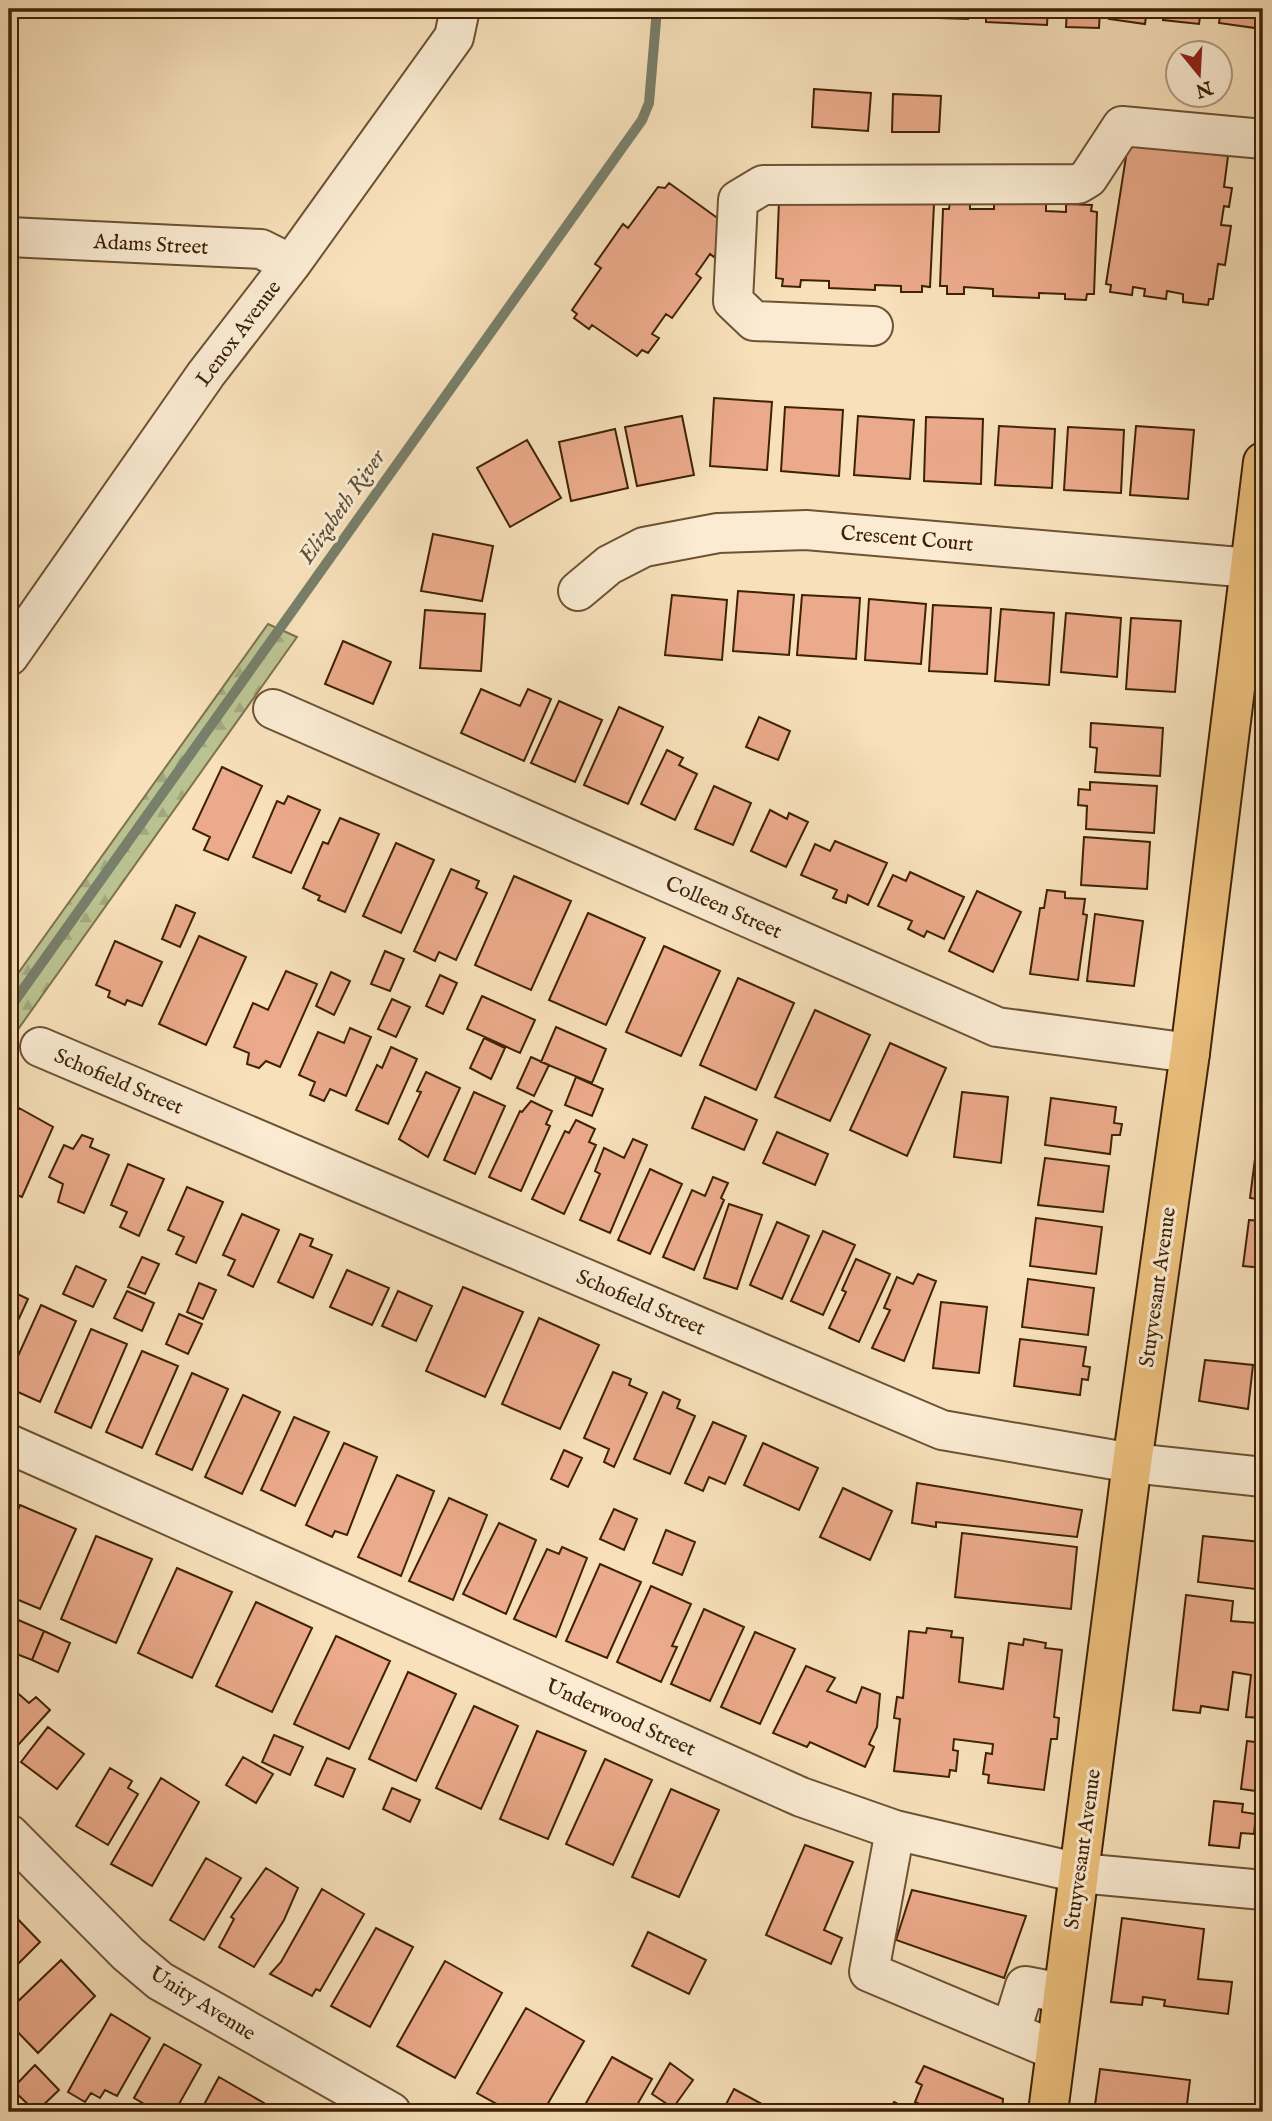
<svg xmlns="http://www.w3.org/2000/svg" width="1272" height="2121" font-family="'IM FELL English',serif">
<style>
.forest{fill:url(#forest-firs);stroke:#7d724c;stroke-width:2}
.lines{fill:none;stroke-linecap:round;stroke-linejoin:round}
.stream{stroke:#787f6a;stroke-width:10}
.building{fill:#ebaa8b;stroke:#3f2206;stroke-width:2}
.minor-casing{stroke:#6d5233;stroke-width:42}
.major-casing{stroke:#3f2206;stroke-width:42}
.minor{stroke:#faebd2;stroke-width:38}
.major{stroke:#ecc07d;stroke-width:38}
.labels{text-anchor:middle;stroke-width:6;stroke-linejoin:round;paint-order:stroke}
.street-label{font-size:21px;fill:#3f2206;stroke:#faebd2}
.water-label{font-size:23px;font-style:italic;fill:#5c5038;stroke:#faebd2}
</style>
<defs>
<pattern id="forest-firs" width="22" height="20" patternUnits="userSpaceOnUse" patternTransform="scale(1.75)"><rect width="22" height="20" fill="#bbc291"/><path d="M5 1l3.5 6h-7zM16 11l3.5 6h-7z" fill="#a2a67c"/></pattern>
</defs>
<rect width="100%" height="100%" fill="#f7e0ba"/>
<filter id="stains"><feTurbulence type="fractalNoise" baseFrequency=".00286" numOctaves="4"/><feColorMatrix values="0 0 0 0 .2 0 0 0 0 .09 0 0 0 0 .02 0 0 0 .5 -.17"/></filter>
<radialGradient id="worn" r=".72"><stop offset=".6" stop-color="#630" stop-opacity="0"/><stop offset="1" stop-color="#630" stop-opacity=".3"/></radialGradient>
<!-- forest -->
<path class="forest" d="M268,624L297,637L9,1042V986Z"/>
<g class="lines">
<!-- stream -->
<path class="stream" d="M9,1009L642,120L649,103L657,9"/>
</g>
<!-- building -->
<path class="building" d="M830,9H889V16L830,12Z
M908,9H969L968,19L908,17Z
M986,9H1048L1047,25L986,22Z
M1067,9H1100L1099,28L1066,27Z
M1111,9H1147L1145,24L1109,19Z
M1165,9H1201L1199,24L1163,20Z
M1221,9H1257L1255,28L1219,23Z
M814,89L871,93L868,131L812,127Z
M893,94L941,96L939,132H892Z
M1128,144L1228,156L1224,187L1232,188L1229,207L1224,206L1221,225L1231,226L1225,265L1218,264L1213,299H1209L1208,305L1183,302V294L1167,291L1166,299L1144,296L1145,289L1133,287L1132,295L1110,292L1111,285L1106,284Z
M669,183L727,225V239L714,257L710,254L696,274L701,278L672,318L666,314L652,334L659,338L648,353L642,350L637,356L592,325L589,329L574,318L577,314L572,310L601,268L595,264L623,224L628,228L658,187L665,188Z
M779,201L934,204L930,287L922,286V292H901V286L875,285V290L829,288V281L801,280L800,287L782,286L783,279L776,278Z
M950,201H970V209H994V202L1046,204V211L1066,212V204L1092,205L1091,211L1097,212L1094,294H1087L1086,300L1065,299V294L1039,293V298L993,296V289L964,287V294H947V286H940L943,209H949Z
M714,398L772,402L767,470L710,466Z
M785,407L843,410L839,476L781,471Z
M682,416L694,475L637,486L625,427Z
M858,416L914,420L910,479L854,475Z
M926,417L983,419L981,484L924,481Z
M999,426L1055,429L1052,488L995,485Z
M1136,426L1194,430L1188,499L1130,495Z
M1068,427L1124,430L1121,493L1064,490Z
M615,429L628,488L571,501L559,442Z
M527,440L561,498L510,527L477,468Z
M433,534L493,546L482,601L421,591Z
M738,591L794,595L789,655L733,651Z
M672,595L727,600L722,660L665,655Z
M802,595L860,598L856,659L797,655Z
M869,599L926,604L921,664L865,660Z
M933,605L991,608L987,674L929,671Z
M1001,609L1054,613L1049,685L995,681Z
M425,610L485,614L481,671L420,668Z
M1066,613L1121,618L1117,677L1061,672Z
M1131,618L1181,621L1175,692L1126,689Z
M343,641L391,662L373,704L325,684Z
M481,689L520,706L528,689L551,699L524,761L461,733Z
M559,701L602,720L575,782L531,763Z
M619,707L663,727L628,804L584,785Z
M759,717L790,731L778,760L746,747Z
M1091,723L1163,728L1160,776L1095,772L1097,748L1090,747Z
M667,750L683,758L679,765L697,774L675,820L641,804Z
M222,767L262,786L228,860L204,850L210,837L193,829Z
M1090,782L1157,786L1154,833L1086,829L1087,806L1078,805L1079,789L1090,790Z
M714,786L751,803L733,845L695,829Z
M288,796L320,810L291,873L253,857L277,801L284,804Z
M770,810L787,819L789,813L808,822L786,867L751,851Z
M340,818L379,834L345,912L318,900L320,896L303,888L323,842L328,844Z
M1084,837L1150,842L1147,889L1081,885Z
M835,841L887,863L868,905L848,895L846,903L833,898L837,890L801,875L815,844L830,851Z
M396,843L434,860L401,933L363,916Z
M451,869L479,881L476,888L487,893L456,960L439,952L435,961L414,951Z
M910,872L964,897L944,939L927,931L924,937L908,929L912,921L878,906L893,875L906,881Z
M514,876L571,901L531,990L475,965Z
M1047,890L1065,892V898L1085,899L1083,914L1087,915L1078,980L1030,974L1040,908H1044Z
M977,891L1021,912L993,972L949,951Z
M176,905L195,913L180,947L162,939Z
M588,913L645,938L606,1025L549,1000Z
M1095,914L1143,921L1134,986L1087,981Z
M199,936L246,957L206,1045L159,1024Z
M115,941L162,962L142,1006L127,1000L125,1005L108,997L110,991L96,985Z
M664,946L720,971L681,1056L626,1032Z
M385,951L404,959L390,991L371,984Z
M286,971L317,984L280,1067L266,1061L259,1068L247,1064L249,1053L234,1047L253,1003L268,1010Z
M331,972L350,981L334,1015L316,1006Z
M440,975L457,983L443,1014L426,1006Z
M738,978L794,1003L756,1090L700,1065Z
M482,996L535,1020L520,1053L467,1029Z
M392,999L410,1007L396,1037L378,1029Z
M815,1010L870,1035L830,1121L775,1097Z
M556,1027L606,1049L592,1083L541,1062Z
M350,1028L371,1037L346,1096L330,1089L324,1101L310,1095L315,1082L299,1075L318,1032L344,1043Z
M484,1038L505,1048L491,1079L470,1068Z
M890,1043L946,1068L907,1156L850,1130Z
M391,1047L417,1059L388,1124L356,1110L377,1065L382,1068Z
M531,1057L549,1065L534,1096L517,1088Z
M426,1072L460,1088L428,1157L399,1139L421,1092L417,1091Z
M576,1077L603,1089L592,1116L565,1105Z
M474,1092L505,1106L475,1174L444,1160Z
M962,1092L1008,1097L1001,1163L954,1157Z
M705,1097L757,1120L744,1150L692,1128Z
M1051,1098L1116,1107L1114,1123L1122,1124L1120,1135H1112L1110,1154L1045,1145Z
M531,1101L552,1111L546,1124L550,1126L521,1191L489,1177L520,1111L522,1112Z
M19,1108L53,1127L22,1197L9,1192V1130Z
M576,1120L595,1129L589,1142L596,1145L564,1214L532,1199L565,1131L569,1133Z
M777,1132L828,1154L815,1185L763,1163Z
M82,1135L93,1139L90,1147L109,1155L84,1213L58,1202L63,1184L49,1177L64,1145L73,1149Z
M633,1139L647,1145L610,1233L580,1220L600,1174L595,1171L604,1148L624,1158Z
M1256,1151L1263,1152V1200L1250,1198Z
M1045,1158L1109,1166L1103,1212L1038,1205Z
M128,1164L164,1179L139,1236L120,1227L127,1212L111,1205Z
M650,1169L682,1184L650,1254L618,1240Z
M713,1177L728,1183L721,1198L724,1200L694,1270L663,1257L692,1190L705,1196Z
M187,1187L223,1202L196,1263L176,1254L184,1237L168,1230Z
M729,1204L762,1215L737,1289L704,1278Z
M242,1214L279,1230L253,1287L228,1275L235,1260L223,1255Z
M1036,1218L1102,1227L1096,1274L1030,1266Z
M1249,1220L1263,1221V1268L1243,1266Z
M777,1222L809,1236L782,1299L750,1285Z
M823,1231L855,1245L823,1315L791,1301Z
M300,1234L313,1239L310,1246L332,1255L313,1298L278,1282Z
M142,1257L159,1264L145,1294L128,1287Z
M856,1259L890,1274L859,1342L829,1328L846,1292L842,1290Z
M76,1266L106,1280L93,1307L63,1294Z
M347,1270L389,1288L372,1325L330,1307Z
M918,1274L936,1281L904,1361L872,1348L890,1310L884,1308L897,1277L913,1284Z
M1028,1279L1094,1288L1088,1335L1022,1327Z
M199,1283L216,1290L203,1319L187,1312Z
M463,1287L523,1312L485,1397L426,1371Z
M9,1290L28,1299L9,1340Z
M127,1291L154,1303L142,1331L114,1318Z
M398,1291L432,1306L416,1341L382,1326Z
M941,1302L987,1307L979,1373L933,1368Z
M41,1305L76,1321L40,1402L9,1388V1376Z
M179,1314L202,1324L188,1354L166,1344Z
M539,1318L599,1345L560,1429L502,1404Z
M91,1329L127,1344L91,1428L55,1412Z
M1020,1339L1086,1347L1083,1366L1090,1367L1088,1380L1082,1379L1080,1395L1014,1386Z
M142,1351L178,1366L142,1448L106,1432Z
M1205,1360L1253,1365L1248,1409L1199,1401Z
M613,1372L631,1379L629,1385L647,1393L614,1467L604,1462L609,1449L584,1438Z
M192,1373L228,1389L192,1470L156,1454Z
M663,1392L680,1400L677,1408L695,1416L670,1474L634,1459Z
M243,1395L280,1412L242,1494L205,1477Z
M294,1417L329,1432L295,1506L261,1490Z
M713,1422L746,1436L725,1484L709,1477L703,1491L685,1483Z
M344,1443L377,1457L347,1535L335,1531L332,1537L306,1525Z
M763,1443L818,1468L799,1510L744,1485Z
M564,1450L582,1458L568,1487L551,1479Z
M397,1475L434,1491L401,1576L358,1557Z
M917,1483L1082,1510L1077,1537L936,1522V1527L912,1523Z
M843,1488L892,1511L870,1560L820,1537Z
M449,1498L487,1515L453,1600L409,1581Z
M20,1505L76,1529L40,1609L9,1596V1531Z
M614,1509L637,1519L624,1550L600,1539Z
M499,1523L536,1540L506,1614L463,1594Z
M666,1530L695,1542L682,1575L653,1563Z
M962,1533L1077,1547L1071,1609L955,1597Z
M96,1536L152,1559L116,1643L61,1619Z
M1203,1536L1261,1542L1255,1589L1198,1582Z
M562,1547L587,1558L556,1637L514,1619L547,1549L559,1554Z
M600,1564L641,1582L607,1658L566,1641Z
M177,1568L232,1592L192,1678L138,1653Z
M651,1586L691,1604L672,1646L677,1647L661,1682L617,1662Z
M1186,1595L1233,1601L1231,1621L1257,1623L1258,1605L1263,1606V1718L1246,1717L1251,1675L1233,1672L1228,1710L1201,1706L1200,1713L1173,1710Z
M256,1602L312,1628L272,1712L216,1686Z
M704,1609L744,1627L710,1701L671,1684Z
M16,1619L44,1631L32,1660L9,1651V1636Z
M927,1628L952,1631L951,1637L963,1638L959,1682L1003,1689L1009,1643L1023,1645L1024,1639L1046,1643L1045,1648L1062,1650L1054,1717L1059,1718L1057,1739H1051L1044,1790L988,1783L989,1775L983,1774L986,1753L992,1754L993,1744L954,1739L953,1750L958,1751L956,1771L950,1770L949,1777L894,1771L900,1719L894,1718L897,1697L903,1698L909,1631L926,1633Z
M44,1631L70,1643L58,1672L32,1660Z
M755,1632L795,1649L760,1724L721,1707Z
M336,1636L390,1661L349,1749L294,1724Z
M806,1666L835,1678L827,1691L856,1703L862,1687L880,1694L877,1727L869,1744L874,1747L865,1767L810,1742L807,1747L773,1733Z
M408,1672L456,1694L416,1781L369,1759Z
M13,1689L29,1703L36,1697L50,1710L9,1755V1694Z
M474,1706L518,1726L481,1809L436,1788Z
M48,1727L84,1754L57,1789L21,1762Z
M537,1731L586,1751L548,1839L500,1819Z
M274,1735L303,1747L290,1775L262,1762Z
M1247,1741L1263,1743V1792L1241,1789Z
M243,1757L273,1774L256,1803L226,1785Z
M327,1758L355,1769L343,1797L315,1785Z
M605,1759L652,1780L613,1865L566,1844Z
M110,1768L132,1781L128,1788L138,1794L108,1845L76,1826Z
M161,1778L199,1802L152,1886L111,1864Z
M392,1788L420,1800L410,1822L383,1809Z
M671,1789L719,1810L679,1897L632,1877Z
M1214,1801L1243,1804L1242,1812L1256,1814L1254,1834L1241,1833L1239,1848L1209,1845Z
M805,1845L853,1862L824,1930L842,1938L831,1964L766,1935Z
M206,1858L241,1878L204,1940L170,1920Z
M266,1868L298,1888L284,1920L254,1967L219,1947L234,1919L231,1917Z
M322,1889L364,1914L320,1991L316,1989L312,1996L270,1974L281,1962Z
M912,1890L1026,1916L1004,1978L896,1940Z
M9,1910L40,1942L9,1973Z
M1122,1918L1204,1929L1198,1979L1232,1982L1228,2014L1164,2006L1165,2000L1143,1997L1142,2005L1111,2002Z
M376,1928L413,1947L370,2027L331,2006Z
M648,1932L706,1960L689,1994L632,1966Z
M61,1960L95,1996L38,2053L9,2023V2010Z
M445,1961L502,1993L455,2078L397,2046Z
M526,2008L584,2041L543,2112H511L477,2093Z
M111,2014L150,2038L117,2096L105,2090L100,2098L91,2093L85,2102L68,2092Z
M164,2044L201,2065L179,2104L183,2106L180,2112H153L154,2110L134,2098Z
M612,2057L652,2079L633,2112H581Z
M670,2063L693,2080L673,2108L652,2094Z
M35,2065L59,2090L36,2112L12,2089Z
M924,2066L1003,2099L1002,2112H937L915,2102L922,2085L916,2082Z
M1100,2069L1190,2080L1186,2112H1094Z
M219,2077L264,2103L259,2112H200Z
M734,2089L777,2112H722Z
M894,2102L913,2112H888Z"/>
<g class="lines">
<defs>
<path id="minor" d="M9,237L261,249L291,264
M873,326L754,321L733,301L738,200L763,185L1078,184L1088,178L1122,126L1263,139
M578,591L609,565L644,547L718,533L806,530L1263,569
M9,656L206,374L291,264L454,37L460,9
M273,709L997,1027L1190,1053
M40,1047L942,1430L1132,1463L1263,1477
M9,1444L801,1797L895,1830L1079,1873L1263,1890
M895,1830L869,1972L1054,2050
M9,1834L128,1954L160,1981L391,2112
M1011,2031L1025,1986L1062,1993"/>
<path id="major" d="M1048,2112L1132,1463L1190,1053L1263,462"/>
</defs>
<!-- minor casing -->
<use href="#minor" class="minor-casing"/>
<!-- major casing -->
<use href="#major" class="major-casing"/>
<!-- minor -->
<use href="#minor" class="minor"/>
<!-- major -->
<use href="#major" class="major"/>
</g>
<g class="labels">
<!-- street labels -->
<g class="street-label">
<text transform="translate(151 244) rotate(3)" y="7">Adams Street</text>
<text transform="translate(238 333) rotate(-53)" y="7">Lenox Avenue</text>
<text transform="translate(907 538) rotate(5)" y="7">Crescent Court</text>
<text transform="translate(724 907) rotate(24)" y="7">Colleen Street</text>
<text transform="translate(119 1081) rotate(23)" y="7">Schofield Street</text>
<text transform="translate(1157 1287) rotate(-82)" y="7">Stuyvesant Avenue</text>
<text transform="translate(641 1302) rotate(23)" y="7">Schofield Street</text>
<text transform="translate(621 1717) rotate(24)" y="7">Underwood Street</text>
<text transform="translate(1082 1849) rotate(-82)" y="7">Stuyvesant Avenue</text>
<text transform="translate(203 2003) rotate(32)" y="7">Unity Avenue</text>
</g>
<!-- water labels -->
<g class="water-label">
<text transform="translate(341 506) rotate(-55)" y="8">Elizabeth River</text>
</g>
</g>
<!-- margin -->
<rect width="1272" height="2121" fill="none" stroke="#f7e0ba" stroke-width="35"/>
<rect x="10" y="10" width="1251" height="2100" fill="none" stroke="#3f2206" stroke-width="3.5"/>
<rect x="18" y="18" width="1237" height="2086" fill="none" stroke="#3f2206" stroke-width="2"/>
<!-- north arrow -->
<g transform="translate(1199 74) rotate(162)"><circle r="33" fill="#faebd2" stroke="#af9b80" stroke-width="2"/>
<path d="M0-5L12 26L0 18L-12 26Z" fill="#8f2418"/>
<text y="-10" font-size="19" font-weight="bold" text-anchor="middle" fill="#3f2206">N</text>
</g>
<rect width="100%" height="100%" filter="url(#stains)"/>
<rect width="100%" height="100%" fill="url(#worn)"/>
</svg>
